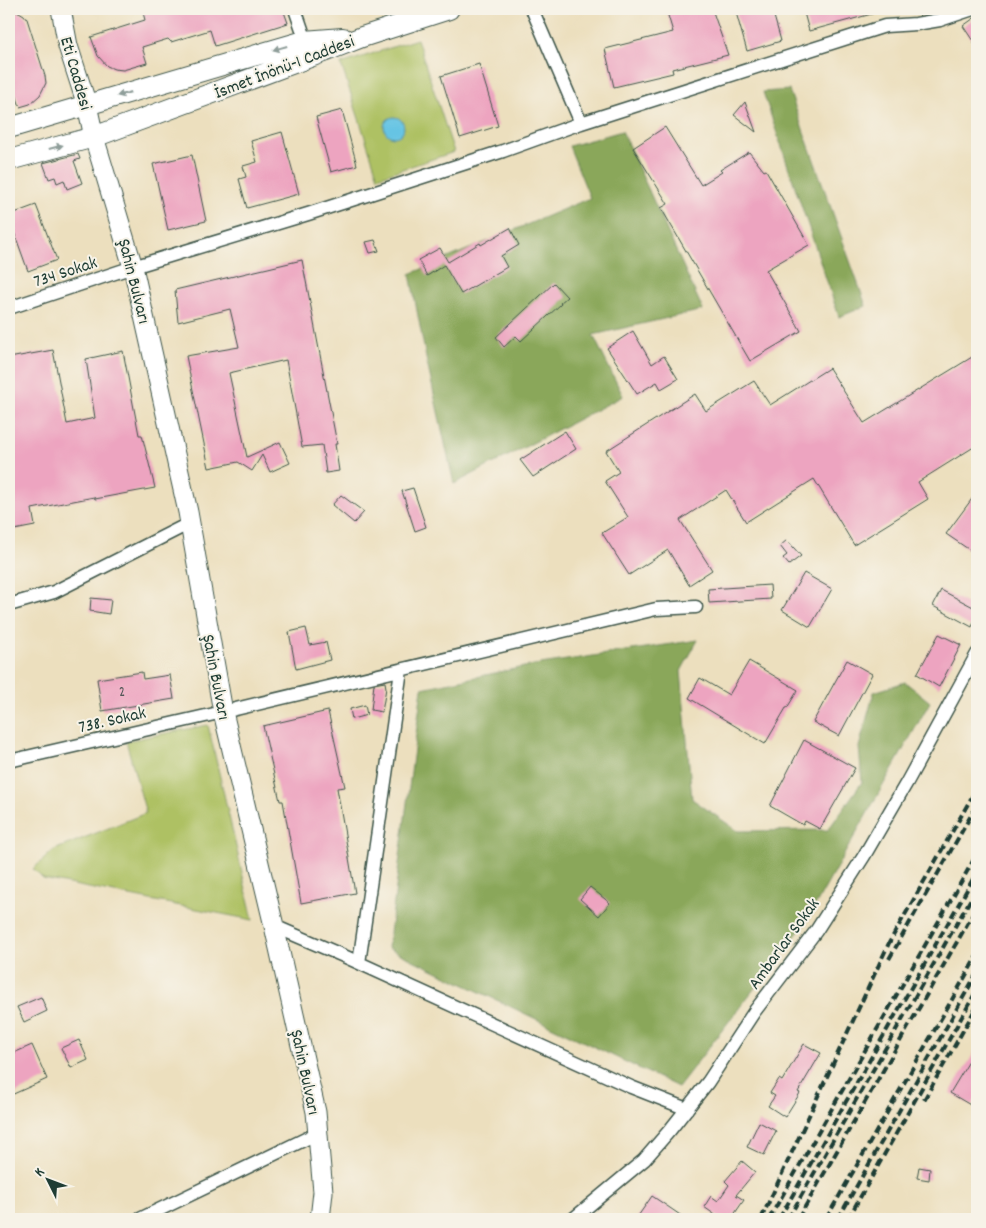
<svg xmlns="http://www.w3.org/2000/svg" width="986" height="1228" font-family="Dekko,sans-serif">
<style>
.green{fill:#aec164;stroke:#667f4c}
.forest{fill:#8aa75a;stroke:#547247}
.water{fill:#66c4e4;stroke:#42808c}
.building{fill:#eda4c0}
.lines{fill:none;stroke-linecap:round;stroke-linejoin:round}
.street-casing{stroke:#3e5549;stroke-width:15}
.secondary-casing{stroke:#3e5549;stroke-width:21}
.primary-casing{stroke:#3e5549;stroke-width:22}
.street{stroke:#fff;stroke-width:12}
.secondary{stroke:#fff;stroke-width:19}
.primary{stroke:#fff;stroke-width:20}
.rail{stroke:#1f3d34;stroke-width:4;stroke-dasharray:8 4;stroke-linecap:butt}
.oneway{fill:#8f9e9a}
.labels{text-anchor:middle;stroke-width:4;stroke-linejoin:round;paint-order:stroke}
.number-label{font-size:15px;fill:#525757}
.street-label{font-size:18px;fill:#1f3d34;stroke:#f7f3e8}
</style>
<rect width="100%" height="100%" fill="#f7f3e8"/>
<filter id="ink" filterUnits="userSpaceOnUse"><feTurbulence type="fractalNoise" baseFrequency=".02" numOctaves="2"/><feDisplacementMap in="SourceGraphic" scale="10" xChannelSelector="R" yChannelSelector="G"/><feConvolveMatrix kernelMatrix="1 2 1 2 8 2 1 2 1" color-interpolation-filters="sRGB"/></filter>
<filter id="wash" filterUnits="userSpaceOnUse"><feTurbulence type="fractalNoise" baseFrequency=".0096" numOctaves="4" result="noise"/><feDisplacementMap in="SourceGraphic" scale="20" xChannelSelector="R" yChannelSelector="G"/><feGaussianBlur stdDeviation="1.12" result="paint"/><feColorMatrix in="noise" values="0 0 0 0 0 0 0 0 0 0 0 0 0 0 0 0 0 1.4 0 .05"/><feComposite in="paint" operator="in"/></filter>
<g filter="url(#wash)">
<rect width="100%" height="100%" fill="#ecdfbe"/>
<!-- green -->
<path class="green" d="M417,39L454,152L378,177L341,64Z
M208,725L253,920L43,879L33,869L54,850L146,813L126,741Z"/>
<!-- forest -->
<path class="forest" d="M789,90L866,306L839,317L763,92Z
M622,131L703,310L593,335L623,396L454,484L426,358L410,274L590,198L569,146Z
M698,640L681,671L692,799L738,831L828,830L862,782L859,747L874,692L905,682L930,702L806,922L678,1087L388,948L422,688L534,665Z"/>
<!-- water -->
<path class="water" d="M384 127a10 10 0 1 1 20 0a10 10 0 1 1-20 0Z"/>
<g id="blocks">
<!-- building -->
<path class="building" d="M142,9H283L288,23L215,46L210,30L171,42L168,39L142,47L147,63L123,70L114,69L107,66L98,56L91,37L145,20Z
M666,9H712L728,55L672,69L673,73L614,87L605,49L673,32Z
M735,9H772L781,41L747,51Z
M803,9H879V12L809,31Z
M9,11L19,12L24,15L27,19L45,76L46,83L40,95L30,104L20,107L9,72Z
M977,16V47L963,26Z
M479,64L498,126L460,138L441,76Z
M745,102L756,132L734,115Z
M342,110L357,165L331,172L316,117Z
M665,127L701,185L722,172L720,170L749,152L764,171L766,170L809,245L766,270L801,331L750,361L661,208L668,204L633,148Z
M282,132L299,194L247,208L239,179L246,177L243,166L257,162L251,141Z
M78,154L80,159L74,161L82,183L67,189L64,180L57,183L55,177L49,179L43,163Z
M192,155L206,221L168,230L153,164Z
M36,205L57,260L28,271L9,218V215Z
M510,228L519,245L501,256L507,267L461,294L444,265L427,276L418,260L440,248L448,262L480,243L481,245Z
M375,240L379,251L370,253L366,242Z
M302,260L337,444H335L339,471L326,473L322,445L302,447L286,360L229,373L247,457L280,442L290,463L270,472L262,455L252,471L238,462L209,468L186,356L239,347L230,309L178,322L175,290Z
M554,283L567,297L560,303L561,304L521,341L516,336L504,347L496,337Z
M633,331L652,364L664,356L678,379L661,389L657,382L637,394L607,348Z
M53,350L67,424L95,418L86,359L123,351L139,435H142L155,488L95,499L94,497L32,509L35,526L9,531V358Z
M977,354V445L918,482L928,499L854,545L814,479L746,522L726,490L680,520L712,570L689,585L668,550L629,575L602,533L628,517L605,481L619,472L606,451L695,394L706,411L754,381L770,405L829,368L864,423Z
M565,431L576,449L533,477L520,460Z
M413,488L426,527L415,531L402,491Z
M977,492V555L946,534Z
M341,495L364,512L354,523L332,505Z
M787,540L801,556L789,565L783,558L787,555L780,546Z
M804,573L832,589L810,627L782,610Z
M770,585L771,599L709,603L708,589Z
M941,590L977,609V615L972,627L933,606Z
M91,598L111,600L109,614L90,611Z
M306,628L310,645L326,642L330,660L296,669L289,632Z
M939,634L961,645L939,687L917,674Z
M847,660L872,674L839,736L813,722Z
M749,661L798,690L787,708H786L765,744L689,698L700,678L729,695Z
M142,672L143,679L170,675L174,699L102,711L97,679Z
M385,682L386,688L382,712L371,710L374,684Z
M365,705L367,715L352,719L350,709Z
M328,711L345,787L337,788L355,893L301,903L283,801H280L263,726Z
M804,740L855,768L820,829L805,821L803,825L770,806Z
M590,887L610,903L599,916L580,899Z
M41,997L47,1011L24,1022L17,1007Z
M79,1040L88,1060L71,1068L61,1048Z
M804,1044L821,1053L798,1092L800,1093L785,1117L768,1106L775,1096L770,1093L779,1079L782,1081Z
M32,1045L47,1079L9,1096V1055Z
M977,1048V1097L972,1106L950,1093Z
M759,1122L776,1131L764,1155L747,1147Z
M742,1161L755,1172L736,1195L744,1200L731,1219H721L704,1207L711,1196L718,1201L729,1185L725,1181Z
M919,1167L930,1169L929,1180L917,1178Z
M652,1196L667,1206L686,1219H636Z"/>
</g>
</g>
<g filter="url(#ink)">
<use href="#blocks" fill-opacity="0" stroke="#3e5549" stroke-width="1"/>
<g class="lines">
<defs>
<path id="street" d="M295,9L306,41
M532,9L581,123
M9,308L133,267L308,214L503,151L581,123L885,26L916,24L940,20L973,9
M9,605L54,592L190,523
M9,761L223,712L656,609L696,607
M274,926L346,957L631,1087L687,1109
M359,963L401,670
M140,1219L318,1133
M573,1219L644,1160L670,1130L708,1082L754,1012L816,931L864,856L907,782L977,654"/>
<path id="secondary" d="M61,9L68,46L87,105L94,137L133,267L188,512L223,712L274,926L316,1112L323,1192L320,1219"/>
<path id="primary" d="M9,128L304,41L343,38
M9,160L94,137L326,51L362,37L449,9"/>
</defs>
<!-- street casing -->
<use href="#street" class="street-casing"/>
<!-- secondary casing -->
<use href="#secondary" class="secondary-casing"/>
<!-- primary casing -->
<use href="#primary" class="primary-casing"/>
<!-- street -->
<use href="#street" class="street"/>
<!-- secondary -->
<use href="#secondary" class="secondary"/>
<!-- primary -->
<use href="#primary" class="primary"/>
<!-- rail -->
<path class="rail" d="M889,959L977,805
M924,1100L977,1006
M761,1219L889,943L977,788
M769,1219L977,854
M779,1219L977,872
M788,1219L977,888
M798,1219L977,907
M826,1219L977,956
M838,1219L977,973
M848,1219L977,990"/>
</g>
<!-- one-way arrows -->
<defs><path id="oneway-solid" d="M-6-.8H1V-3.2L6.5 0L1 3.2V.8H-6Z" transform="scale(1.25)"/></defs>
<g class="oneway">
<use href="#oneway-solid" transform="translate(280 48) rotate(164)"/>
<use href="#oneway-solid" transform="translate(124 94) rotate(164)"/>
<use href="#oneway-solid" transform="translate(56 147) rotate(-15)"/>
</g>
</g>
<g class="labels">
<!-- number labels -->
<g class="number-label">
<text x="122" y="696">2</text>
</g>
<!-- street labels -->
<g class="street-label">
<text transform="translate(284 66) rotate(-21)" y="6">İsmet İnönü-1 Caddesi</text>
<text transform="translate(77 73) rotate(74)" y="6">Eti Caddesi</text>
<text transform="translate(65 271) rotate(-18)" y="6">734 Sokak</text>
<text transform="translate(135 281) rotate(76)" y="6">Şahin Bulvarı</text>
<text transform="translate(217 677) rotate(79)" y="6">Şahin Bulvarı</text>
<text transform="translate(112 719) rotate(-13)" y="6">738. Sokak</text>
<text transform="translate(783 943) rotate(-54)" y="6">Ambarlar Sokak</text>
<text transform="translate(306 1072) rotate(78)" y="6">Şahin Bulvarı</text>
</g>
</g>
<!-- margin -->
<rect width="986" height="1228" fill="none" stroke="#f7f3e8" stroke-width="30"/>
<!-- north arrow -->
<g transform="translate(48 1180) rotate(312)" stroke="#f7f3e8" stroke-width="4" paint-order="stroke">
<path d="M0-4L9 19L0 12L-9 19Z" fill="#1f3d34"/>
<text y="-8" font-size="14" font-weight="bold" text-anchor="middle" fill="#1f3d34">K</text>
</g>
</svg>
